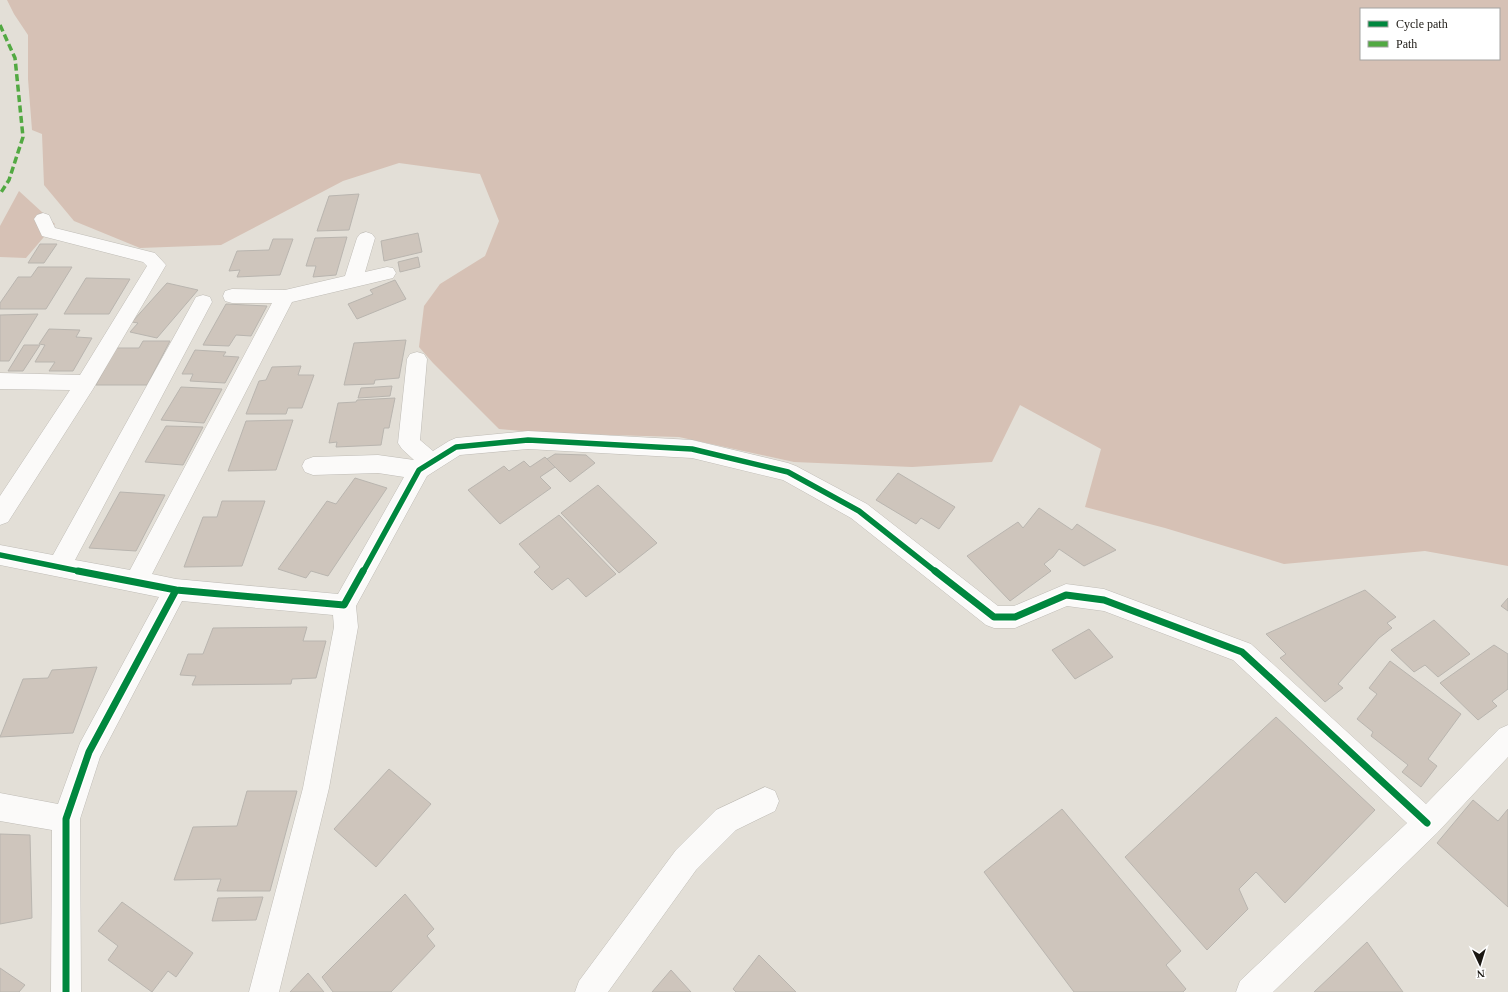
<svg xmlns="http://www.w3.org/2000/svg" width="1508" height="992" font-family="'Times New Roman',serif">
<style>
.green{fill:#d6c1b5;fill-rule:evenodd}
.building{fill:#cec5bc;stroke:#b9b5af}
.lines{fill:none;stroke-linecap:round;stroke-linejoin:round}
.street-casing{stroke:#bfbcb6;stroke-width:1}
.street{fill:#fbfaf9;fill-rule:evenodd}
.quiet{stroke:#52a942;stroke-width:3.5;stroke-dasharray:7 3.5;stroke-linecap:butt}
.cycleway-far1-casing{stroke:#fff;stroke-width:8}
.cycleway-casing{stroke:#fff;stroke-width:10}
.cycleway-far1{stroke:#00873e;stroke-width:5.5}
.cycleway{stroke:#00873e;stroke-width:7}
</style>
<rect width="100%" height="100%" fill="#e3dfd7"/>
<!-- green -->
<path class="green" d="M7,0H1508V566L1425,551L1284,564L1165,528L1085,507L1101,449L1020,405L992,462L912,467L794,462L679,437L542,433L499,429L433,363L419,347L424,306L440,284L485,256L499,221L480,174L399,163L343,181L221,245L140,248L74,221L44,185L42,134L32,130L28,79V35L14,14ZM1361,9H1499V59H1361Z
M19,191L55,224L26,258L0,257V226Z"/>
<!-- building -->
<path class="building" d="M359,194L349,230L317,231L329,196Z
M418,233L422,252L384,261L381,241Z
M347,237L336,275L313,277L316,266H306L315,238Z
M273,239H293L280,275L237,277L240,270L229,271L237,251L269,250Z
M40,244H57L44,263H28Z
M418,257L420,267L400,272L398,262Z
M38,267H72L46,309H0V303L18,277H31Z
M86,278L130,279L109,314H64Z
M395,280L406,299L357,319L348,304L373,294L370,290Z
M167,283L198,290L157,338L130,332L138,323L132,322Z
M226,304L267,306L251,336L236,335L229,346L203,345Z
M38,314L9,361H0V315Z
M49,329L80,330L76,337L92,338L73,371H49L55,362H35L45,345L39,344Z
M406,340L399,378L375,380L374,384L344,385L354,343Z
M143,341H170L147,385H96L116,348H139Z
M24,345H40L23,371H8Z
M195,350L226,352L223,356L239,357L225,383L190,381L193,374H182Z
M301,366L298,375H314L302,408H288L286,414H246L259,381L266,380L272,367Z
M392,386L390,396L358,398L361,388Z
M181,387L222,389L204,423L161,420Z
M395,398L389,428H384L381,445L336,447L337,442L329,443L338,403L356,402L357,400Z
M293,420L276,470L228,471L246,421Z
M166,426L203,427L183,465L145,462Z
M555,454L586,455L595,463L570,482L547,459Z
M545,457L555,467L540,477L551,488L500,524L468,490L504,466L509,471L524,461L530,467Z
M898,473L955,507L939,529L921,518L916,524L876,500Z
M355,478L387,488L328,576L311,571L306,578L278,569L327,501L336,504Z
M598,485L657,543L619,573L561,513Z
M120,492L165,495L136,551L89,548Z
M222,501H265L242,566L184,567L203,517H217Z
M1039,508L1072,530L1077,524L1116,550L1084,566L1059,549L1053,557L1044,564L1051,571L1010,601L967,556L1018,522L1023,528Z
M559,515L616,574L586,597L568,578L552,590L534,572L540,567L519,544Z
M1365,590L1396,617L1387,623L1392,628L1379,638L1338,684L1343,688L1325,702L1280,658L1286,654L1266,634Z
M1508,598V611L1501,606Z
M1434,620L1470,654L1438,677L1425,665L1414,672L1391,650Z
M307,627L303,641H326L316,678L292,679L291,684L192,685L196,676L180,675L188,654H203L213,628Z
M1089,629L1113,657L1075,679L1052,650Z
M1494,645L1508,654V689L1492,701L1497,706L1478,720L1440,683Z
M1390,661L1461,714L1428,759L1437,766L1421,787L1402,772L1408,765L1371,736L1373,732L1357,719L1377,694L1369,688Z
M97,667L73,733L0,737L23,679L48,678L52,670Z
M1276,717L1375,810L1285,903L1256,872L1239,889L1248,909L1207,950L1125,857Z
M389,769L431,804L376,867L334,829Z
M247,791H297L270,891H217L221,879L174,880L193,827L237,826Z
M1473,800L1498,821L1508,809V907L1437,843Z
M1062,809L1181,951L1166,965L1186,989L1183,992H1074L984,872Z
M0,834L30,835L32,918L0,924Z
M405,894L434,929L427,936L435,946L391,992H333L322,977Z
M263,897L256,920L212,921L218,898Z
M122,902L193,953L176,977L168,971L152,992L108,960L118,946L98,931Z
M1367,942L1403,992H1314Z
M759,955L796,992H736L733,989Z
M0,968L25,985L19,992H0Z
M671,970L691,992H652Z
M308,973L324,992H290Z"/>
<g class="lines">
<defs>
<path id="street" d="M43,213L49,215L55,228L155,253L166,265L93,389L8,522L0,525V496L70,390L0,389V373L80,375L147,266L143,262L42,236L34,219L37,215Z
M366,232L372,234L375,238L365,272L387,267L393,268L396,273L393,278L292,302L152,574L176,579L338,594L404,477L378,473L313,475L305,472L302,466L305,460L313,457L378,455L414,460L402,449L398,443L407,359L410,354L417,352L424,354L427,359L420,440L433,451L449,441L456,438L528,431L692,440L788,463L796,466L867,504L998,606H1014L1066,584L1104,589L1251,644L1426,804L1499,729L1508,725V757L1437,833L1273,992H1236L1240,981L1407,823L1233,660L1104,611L1067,606L1015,628H994L986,625L851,518L783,480L692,458L528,449L460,455L427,476L356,606L358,627L329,788L279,992H249L303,788L334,627L333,615L182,601L100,757L80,819L81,992H51L52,830L0,821V793L58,804L80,743L159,597L0,565V545L53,555L196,297L203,295L210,297L212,302L75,560L130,570L272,303H232L225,301L223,296L225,291L232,289L285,290L345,276L357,238L360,234Z
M765,787L775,791L779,801L775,811L736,830L696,870L608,992H575L579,981L676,850L716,810Z"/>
</defs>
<!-- street casing -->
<use href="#street" class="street-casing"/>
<!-- street -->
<use href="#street" class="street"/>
<!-- quiet -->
<path class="quiet" d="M0,25L15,58L23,137L9,180L0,194"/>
<defs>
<path id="cycleway-far1" d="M0,555L83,572
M363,572L419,470L456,447L528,440L692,449L788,472L859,511L936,572"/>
<path id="cycleway" d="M935,571L994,617H1015L1066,595L1104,600L1242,652L1427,823
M176,590L344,605L363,571
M66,992V819L89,752L176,590L78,571"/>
</defs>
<!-- cycleway-far1 casing -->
<use href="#cycleway-far1" class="cycleway-far1-casing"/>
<!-- cycleway casing -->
<use href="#cycleway" class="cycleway-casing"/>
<!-- cycleway-far1 -->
<use href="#cycleway-far1" class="cycleway-far1"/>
<!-- cycleway -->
<use href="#cycleway" class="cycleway"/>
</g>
<!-- legend -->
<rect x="1360" y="8" width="140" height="52" fill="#ffffff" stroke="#a4a3a1"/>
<rect x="1368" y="21" width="20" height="6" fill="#00873e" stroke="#a4a3a1"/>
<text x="1396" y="28" font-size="12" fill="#1b1813">Cycle path</text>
<rect x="1368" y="41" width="20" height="6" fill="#52a942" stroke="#a4a3a1"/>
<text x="1396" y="48" font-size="12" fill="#1b1813">Path</text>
<!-- north arrow -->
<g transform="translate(1480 964) rotate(176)" stroke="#ffffff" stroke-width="3" paint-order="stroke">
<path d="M0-3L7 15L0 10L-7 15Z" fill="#1b1813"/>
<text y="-6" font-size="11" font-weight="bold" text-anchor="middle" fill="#1b1813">N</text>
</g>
</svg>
